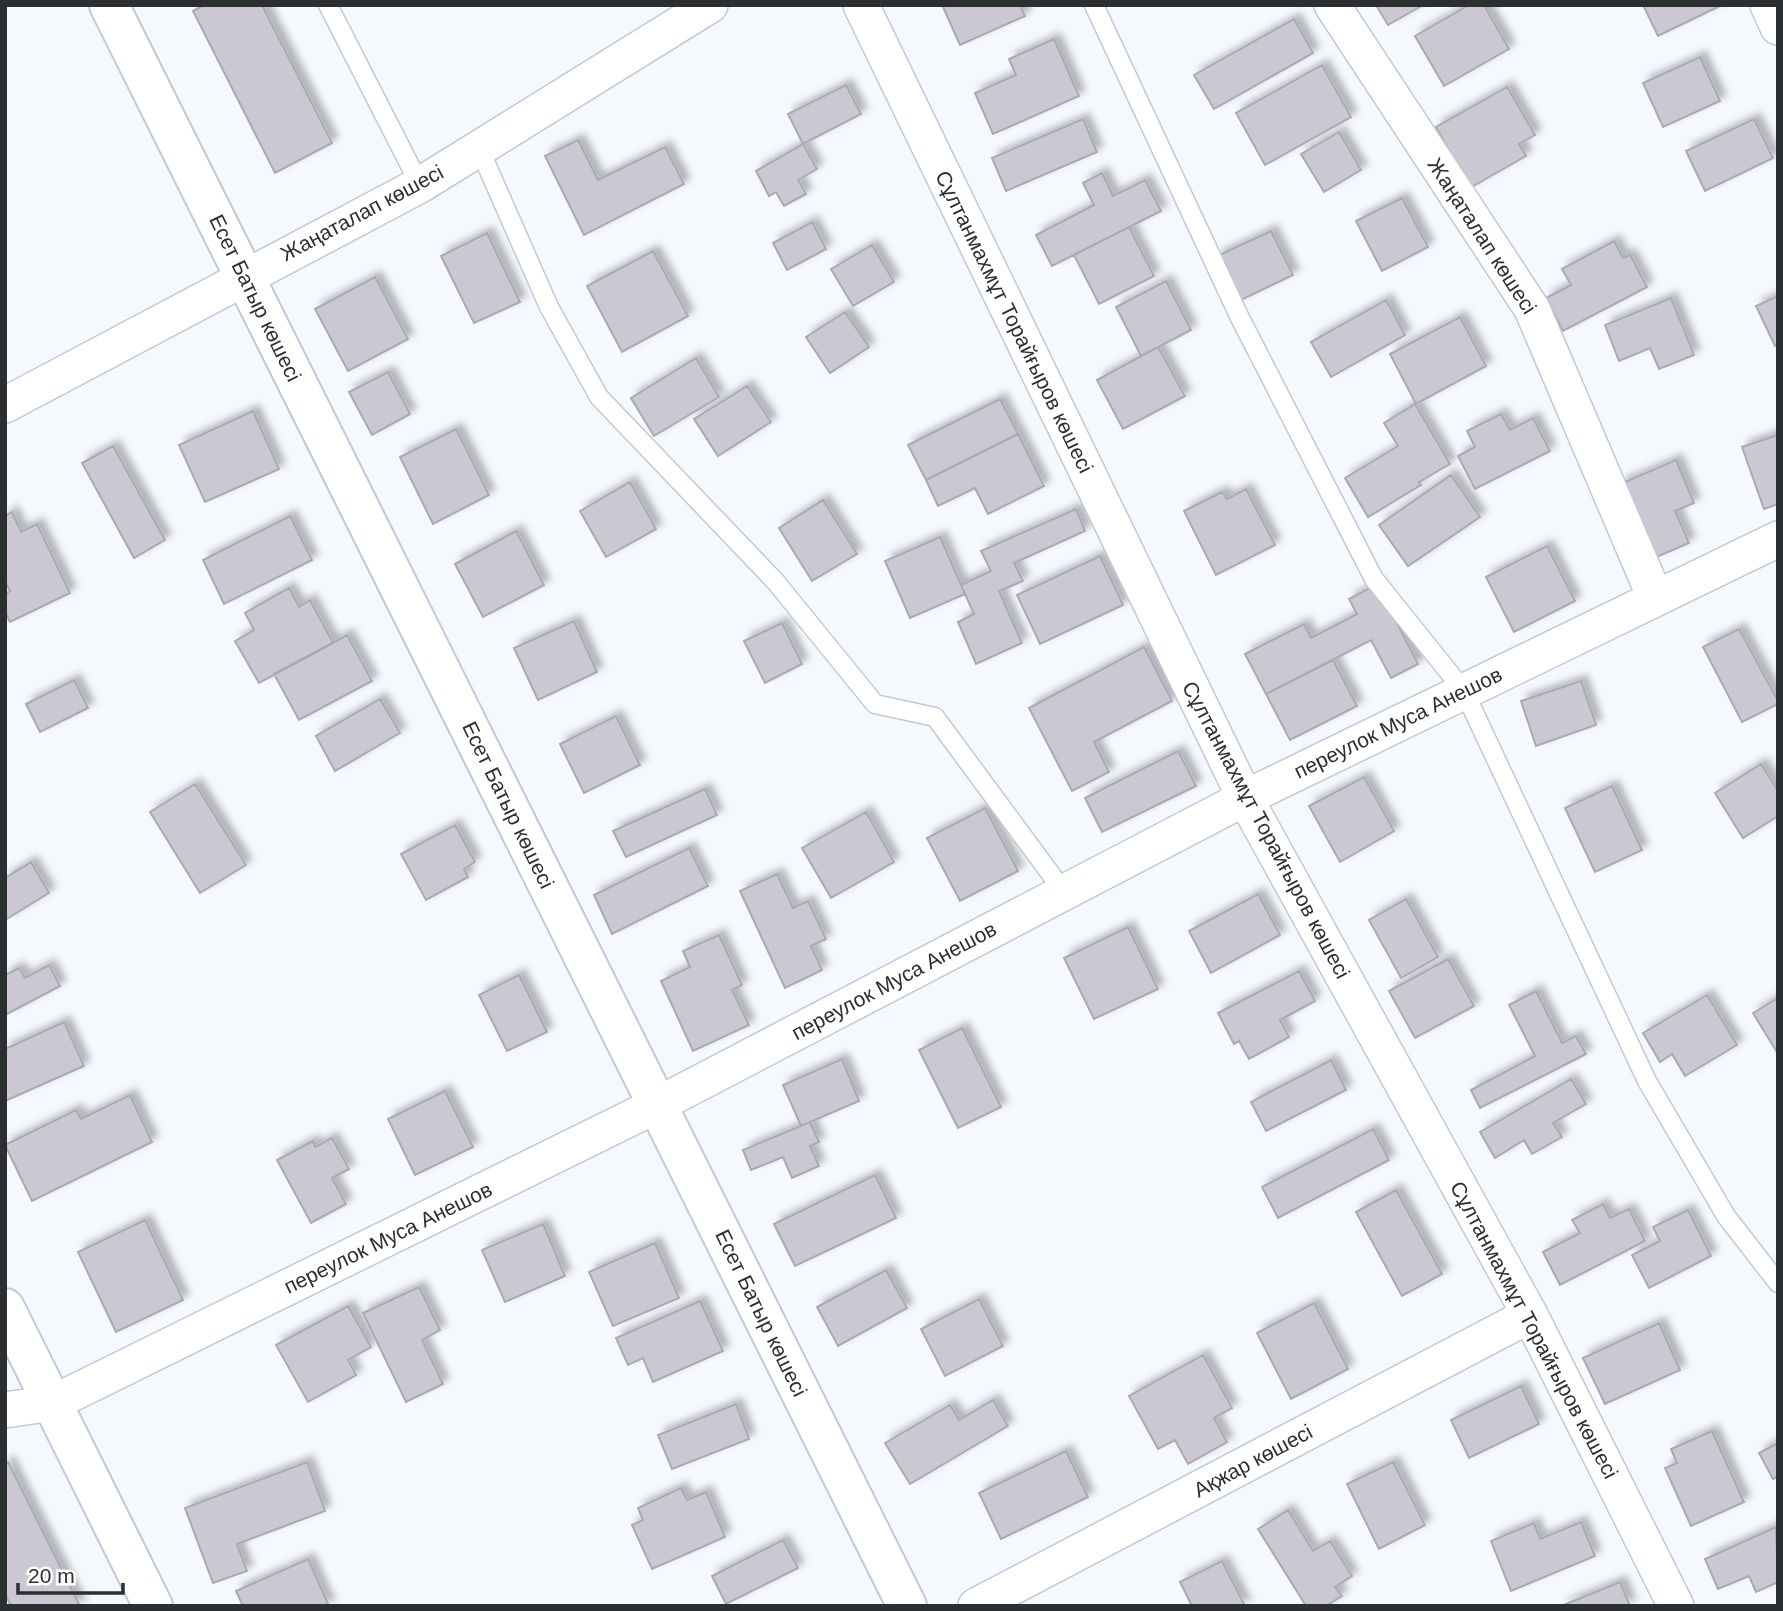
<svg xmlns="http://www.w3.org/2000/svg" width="1783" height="1611" font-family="Arial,sans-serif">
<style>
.building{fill:#cbc8d3;stroke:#aca8b3;stroke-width:2;filter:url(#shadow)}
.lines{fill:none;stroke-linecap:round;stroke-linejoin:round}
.service-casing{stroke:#c1cad3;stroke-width:21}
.minor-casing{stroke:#c1cad3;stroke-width:38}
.tertiary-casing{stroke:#c1cad3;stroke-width:42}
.service{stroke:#fff;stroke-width:18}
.minor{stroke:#fff;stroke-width:35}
.tertiary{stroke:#fff;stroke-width:38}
.labels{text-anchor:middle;stroke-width:6;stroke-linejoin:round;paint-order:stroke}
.street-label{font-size:21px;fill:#2b2f32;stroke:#fff}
</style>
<defs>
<filter id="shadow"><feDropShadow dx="6" dy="-6" stdDeviation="3.5" flood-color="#0004"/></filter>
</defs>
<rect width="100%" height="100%" fill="#f5f9fd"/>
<!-- building -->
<path class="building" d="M204,5H262L332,143L275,173L193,11Z
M946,5H1020L1025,16L960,45L943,7Z
M1376,5H1423L1388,25Z
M1469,5H1484L1509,49L1444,86L1415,36Z
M1643,5H1722L1658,36Z
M1294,19L1313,53L1214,109L1194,75Z
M1054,39L1079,96L993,134L975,93L1016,75L1009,59Z
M1700,57L1720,101L1663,127L1643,83Z
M1322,65L1351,117L1265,165L1236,113Z
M846,85L861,114L803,144L788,114Z
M1507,87L1535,135L1519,144L1526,156L1470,188L1436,127Z
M1083,119L1097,152L1006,191L992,158Z
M1754,119L1773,158L1705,191L1686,151Z
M1339,132L1361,170L1324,192L1301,154Z
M578,140L598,180L665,147L684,184L584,235L545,156Z
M803,144L817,169L798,180L806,194L784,206L776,192L769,196L756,171Z
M1102,173L1113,196L1145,180L1161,211L1052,266L1036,235L1094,205L1083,183Z
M1402,198L1428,247L1382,271L1356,221Z
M812,222L826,249L787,270L773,243Z
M1129,227L1154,276L1099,304L1074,255Z
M1271,231L1293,275L1239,301L1217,256Z
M487,233L520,302L474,323L441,256Z
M1614,241L1623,258L1630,255L1647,287L1563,331L1546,298L1571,285L1562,269Z
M872,245L894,282L853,306L831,269Z
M653,251L688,316L622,352L587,286Z
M375,277L408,339L348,371L315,309Z
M1166,281L1191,330L1141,356L1116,307Z
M1778,296V344L1775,346L1756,306Z
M1671,298L1694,355L1659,369L1650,348L1619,361L1605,325Z
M1386,300L1405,335L1331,377L1311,342Z
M845,312L869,347L830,373L806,337Z
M1460,317L1486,366L1416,404L1390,354Z
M1158,347L1185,396L1123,429L1097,380Z
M696,358L719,397L654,436L631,398Z
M388,372L410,414L372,435L349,392Z
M747,386L771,422L718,456L694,419Z
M1000,399L1018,434L926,480L908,445Z
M1415,404L1450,464L1419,482L1421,485L1368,517L1345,478L1398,446L1384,423Z
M253,411L279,469L205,502L179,445Z
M1501,414L1510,430L1533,418L1550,451L1475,489L1458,456L1475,447L1467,431Z
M456,429L489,495L433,524L400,457Z
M1018,434L1044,486L988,514L975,488L938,506L926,480Z
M1778,435V504L1764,509L1742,447Z
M113,446L165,540L134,558L82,463Z
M1676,460L1694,503L1675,511L1689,543L1652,559L1620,484Z
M1451,475L1480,517L1408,566L1379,525Z
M630,482L656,529L606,557L580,511Z
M1246,489L1275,545L1216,575L1184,511L1222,492L1227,499Z
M823,500L857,554L812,581L779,528Z
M1076,509L1085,531L1014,563L1023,581L999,591L1022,643L976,664L958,622L974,614L961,585L991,571L981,551Z
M12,512L21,532L37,524L70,593L10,622L5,612V594L10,591L5,581V516Z
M290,516L312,560L224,604L203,560Z
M516,531L544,585L483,617L455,564Z
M940,537L965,594L910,618L885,561Z
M1547,546L1575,601L1514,632L1486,577Z
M1100,556L1123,605L1040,644L1017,595Z
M1377,584L1418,664L1391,678L1371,640L1266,694L1245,654L1304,624L1311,638L1357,614L1349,599Z
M289,588L299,607L310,600L333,643L259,683L235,641L254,630L245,613Z
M574,621L597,672L538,700L514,648Z
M782,623L802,664L765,683L744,641Z
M1739,629L1778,701V704L1742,722L1703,647Z
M347,635L372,681L299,720L274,674Z
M1144,647L1172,701L1094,742L1109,772L1072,791L1029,708Z
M1333,660L1357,706L1290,740L1266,694Z
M74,680L88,708L40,732L26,704Z
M1581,681L1596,725L1536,746L1521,701Z
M380,699L400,733L335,771L316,736Z
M616,716L640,765L584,793L560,744Z
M1178,751L1196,786L1102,832L1085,798Z
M1761,764L1778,791V816L1743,838L1715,793Z
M1364,777L1394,831L1340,862L1309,806Z
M195,784L246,865L200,893L150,812Z
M1612,786L1642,850L1595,872L1565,808Z
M705,789L717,815L626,857L613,831Z
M985,808L1018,871L960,901L927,838Z
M866,812L894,862L831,898L802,848Z
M455,825L475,862L464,869L468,877L426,900L401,854Z
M689,848L708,886L612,934L594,895Z
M31,862L49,893L5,920V878Z
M777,874L793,908L808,901L826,939L811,946L822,970L785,988L740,891Z
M1258,894L1280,935L1211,973L1189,931Z
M1406,899L1438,957L1401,978L1369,920Z
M1128,927L1158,989L1094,1019L1064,958Z
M719,935L742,985L732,990L749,1025L693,1051L661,981L690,967L683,951Z
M1448,959L1474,1006L1415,1038L1389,991Z
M49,965L60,986L5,1015V975L19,968L25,978Z
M1299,971L1315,1001L1280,1020L1289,1037L1249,1059L1239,1041L1234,1044L1218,1013Z
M519,975L547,1032L507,1051L479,995Z
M1536,991L1562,1043L1576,1036L1586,1054L1480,1108L1471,1090L1535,1056L1509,1005Z
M1707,995L1737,1045L1685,1076L1672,1054L1660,1062L1643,1033Z
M1778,998V1054L1753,1013Z
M64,1022L84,1066L5,1101V1049Z
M962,1028L1001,1107L958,1128L919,1050Z
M842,1059L859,1101L801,1126L783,1085Z
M1331,1060L1346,1090L1266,1131L1251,1102Z
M1571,1079L1586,1104L1553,1123L1562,1137L1532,1154L1524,1140L1495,1158L1480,1132Z
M445,1091L473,1147L415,1175L388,1119Z
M130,1095L152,1142L32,1201L5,1145L76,1110L81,1119Z
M810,1122L819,1142L810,1146L819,1166L792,1178L783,1157L751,1170L743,1150Z
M1373,1129L1389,1160L1278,1218L1262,1187Z
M332,1138L349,1169L332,1178L346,1204L311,1223L277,1160L313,1141L315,1147Z
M875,1175L896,1218L795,1266L774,1224Z
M1396,1190L1442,1274L1402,1296L1356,1212Z
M1603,1204L1610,1218L1629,1209L1645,1241L1560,1285L1543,1252L1580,1233L1572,1220Z
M1688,1210L1711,1256L1649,1288L1632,1255L1660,1241L1653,1227Z
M145,1220L183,1300L116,1332L78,1252Z
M543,1224L565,1276L505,1302L482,1250Z
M655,1243L679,1298L613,1326L589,1272Z
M886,1270L907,1308L838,1346L817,1307Z
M419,1287L440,1330L422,1340L443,1384L406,1402L363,1313Z
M979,1299L1003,1346L945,1376L921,1329Z
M700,1301L723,1351L653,1382L643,1358L628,1365L616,1338Z
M1314,1303L1348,1369L1291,1399L1257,1333Z
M348,1306L371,1347L348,1360L356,1375L308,1402L276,1345Z
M1659,1323L1680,1370L1605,1404L1583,1358Z
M1203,1355L1232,1408L1214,1418L1227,1442L1188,1464L1175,1440L1158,1449L1129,1396Z
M1521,1386L1539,1424L1469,1458L1451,1420Z
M993,1400L1008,1426L910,1484L885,1443L950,1405L959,1420Z
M736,1404L749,1439L672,1469L658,1435Z
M1712,1431L1744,1502L1691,1526L1665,1468L1677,1463L1671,1449Z
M1778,1443V1477L1773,1479L1759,1453Z
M1066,1451L1088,1497L1001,1539L979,1493Z
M8,1462L80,1606H11L5,1594V1463Z
M307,1462L325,1511L237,1544L247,1571L213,1583L185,1508Z
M1393,1462L1425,1525L1379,1549L1347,1484Z
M681,1488L687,1500L706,1492L725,1537L652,1569L632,1525L643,1520L638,1508Z
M1288,1510L1313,1551L1330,1541L1352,1576L1335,1587L1342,1596L1326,1606H1306L1258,1529Z
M1581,1522L1595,1556L1511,1591L1491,1541L1534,1523L1540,1539Z
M1776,1527L1778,1582L1756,1592L1749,1576L1718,1589L1705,1559Z
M783,1540L798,1568L726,1604L712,1576Z
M308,1559L329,1606H243L236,1591Z
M1222,1561L1245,1606H1192L1180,1582Z
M1620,1582L1630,1606H1561Z"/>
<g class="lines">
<defs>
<path id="service" d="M328,5L420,185
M1094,5L1240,318L1374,579L1464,691L1647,1081L1726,1216L1778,1283
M479,148L549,307L599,397L775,581L875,704L935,717L1064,892"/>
<path id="minor" d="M861,5L1245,798L1530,1315L1676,1606
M1332,5L1532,309L1655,597
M1768,5L1778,27
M5,405L420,185L710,5
M5,1410L53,1403L657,1105L1245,798L1778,539
M976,1606L1530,1315"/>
<path id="tertiary" d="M109,5L907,1606
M5,1308L153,1606"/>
</defs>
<!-- service casing -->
<use href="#service" class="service-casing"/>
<!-- minor casing -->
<use href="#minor" class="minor-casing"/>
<!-- tertiary casing -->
<use href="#tertiary" class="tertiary-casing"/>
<!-- service -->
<use href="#service" class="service"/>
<!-- minor -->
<use href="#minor" class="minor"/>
<!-- tertiary -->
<use href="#tertiary" class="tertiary"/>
</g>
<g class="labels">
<!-- street labels -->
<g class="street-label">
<text transform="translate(362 213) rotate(-28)" y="7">Жаңаталап көшесі</text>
<text transform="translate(1482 236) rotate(57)" y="7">Жаңаталап көшесі</text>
<text transform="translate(255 298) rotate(64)" y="7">Есет Батыр көшесі</text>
<text transform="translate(1014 322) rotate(64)" y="7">Сұлтанмахмұт Торайғыров көшесі</text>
<text transform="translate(1398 723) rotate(-26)" y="7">переулок Муса Анешов</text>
<text transform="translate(508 805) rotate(64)" y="7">Есет Батыр көшесі</text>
<text transform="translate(1266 830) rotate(62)" y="7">Сұлтанмахмұт Торайғыров көшесі</text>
<text transform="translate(894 981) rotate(-28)" y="7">переулок Муса Анешов</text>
<text transform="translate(388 1238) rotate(-26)" y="7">переулок Муса Анешов</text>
<text transform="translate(761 1313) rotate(64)" y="7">Есет Батыр көшесі</text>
<text transform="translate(1534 1330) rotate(62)" y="7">Сұлтанмахмұт Торайғыров көшесі</text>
<text transform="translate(1253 1461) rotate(-28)" y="7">Ақжар көшесі</text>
</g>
</g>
<!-- border -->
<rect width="1783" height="1611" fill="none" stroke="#2b2f32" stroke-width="14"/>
<!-- scale -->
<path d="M18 1583v10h105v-10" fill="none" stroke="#2b2f32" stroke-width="3.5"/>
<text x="28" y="1583" font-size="21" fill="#2b2f32" stroke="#ffffff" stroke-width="5" paint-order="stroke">20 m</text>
</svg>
